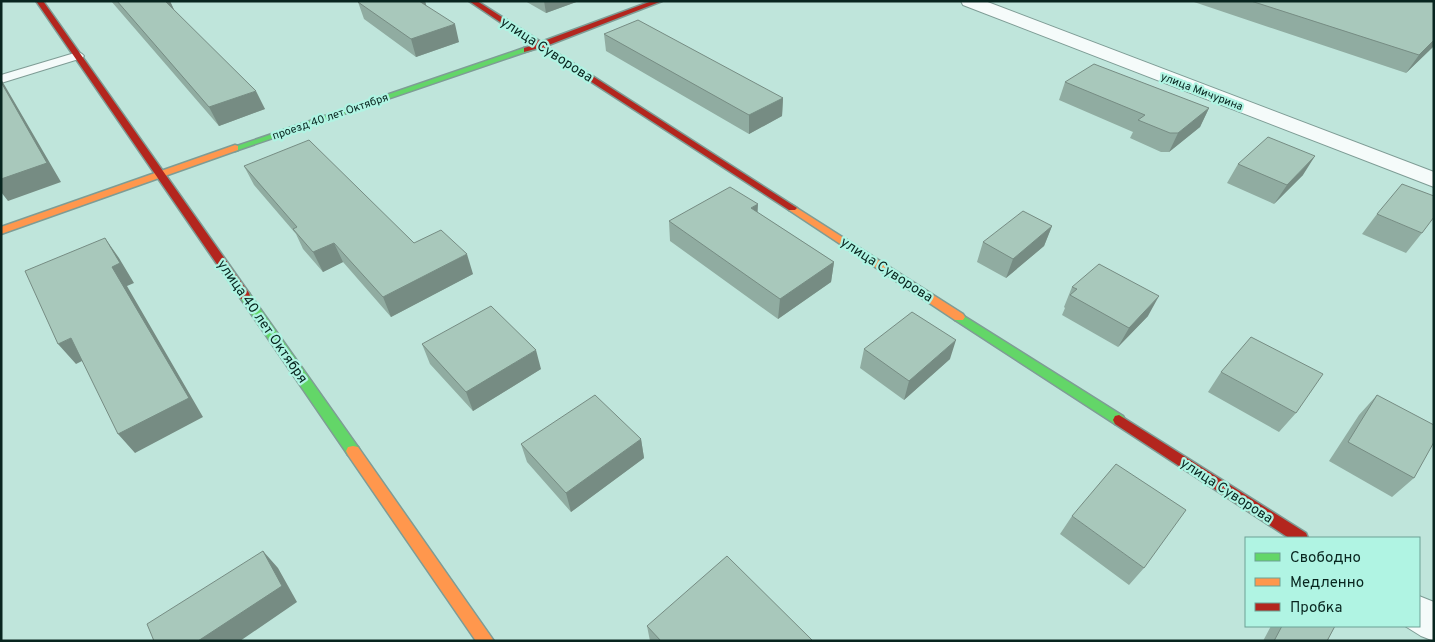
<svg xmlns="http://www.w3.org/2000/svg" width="1435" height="642" font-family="Overpass,sans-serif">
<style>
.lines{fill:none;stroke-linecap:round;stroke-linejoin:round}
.lane-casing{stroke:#7e9c95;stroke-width:2}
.street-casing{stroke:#7e9c95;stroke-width:2}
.fast-casing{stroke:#7e9c95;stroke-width:3}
.slow-casing{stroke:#7e9c95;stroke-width:3}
.jam-casing{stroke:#7e9c95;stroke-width:3}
.lane{fill:#f5fbfa;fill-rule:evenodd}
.street{fill:#f5fbfa;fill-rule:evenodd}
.fast{fill:#63d668;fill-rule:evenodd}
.slow{fill:#ff974d;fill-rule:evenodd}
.jam{fill:#b3261e;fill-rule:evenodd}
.wall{fill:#90aca1}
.shaded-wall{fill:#768c83}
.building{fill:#a8c8bb;stroke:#768c83}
.labels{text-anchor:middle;stroke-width:4.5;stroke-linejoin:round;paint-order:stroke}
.far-street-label{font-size:11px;fill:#08251f;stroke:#b0f4e3}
.street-label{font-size:14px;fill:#08251f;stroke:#b0f4e3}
</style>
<rect width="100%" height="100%" fill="#bfe5db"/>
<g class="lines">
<defs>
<path id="lane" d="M78,52L82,54L84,56L82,58L1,83V75Z"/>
<path id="street" d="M961,1H985L1434,172V187L963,5Z
M1419,596L1434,602V641L1421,636L1405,626H1419Z"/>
<path id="fast" d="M524,48L531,50L238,150L235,151L231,148Z
M245,292L249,293L358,447L360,451L358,455L353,456L348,455L241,299L240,296L241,293Z
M959,313L1123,416L1125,420L1123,424L1119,425L1115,424L955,320L953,317Z"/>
<path id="slow" d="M235,145L238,146V150L1,234V227Z
M792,205L963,314L965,317L963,320H955L789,210L787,208L789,206Z
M353,446L358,447L494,641H476L348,455L346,451L348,447Z"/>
<path id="jam" d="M36,1H43L249,293L250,296L249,299H241Z
M469,1H477L541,42L652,1H662L546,46L797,208L795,210H789L539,48L524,52V48L534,45Z
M1119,415L1306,533L1308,538H1289L1115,424L1113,420L1115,416Z"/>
</defs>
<!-- lane casing -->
<use href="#lane" class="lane-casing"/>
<!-- street casing -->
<use href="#street" class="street-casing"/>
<!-- fast casing -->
<use href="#fast" class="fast-casing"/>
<!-- slow casing -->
<use href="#slow" class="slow-casing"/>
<!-- jam casing -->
<use href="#jam" class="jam-casing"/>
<!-- lane -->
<use href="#lane" class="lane"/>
<!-- street -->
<use href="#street" class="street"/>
<!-- fast -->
<use href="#fast" class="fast"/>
<!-- slow -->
<use href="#slow" class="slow"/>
<!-- jam -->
<use href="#jam" class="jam"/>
</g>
<!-- wall -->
<path class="wall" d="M111,1H170L174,10L265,109L219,126Z
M359,1H425L426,6L459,42L416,57L364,19L358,2H360Z
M525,1H579L546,13Z
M1191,1H1434V46L1406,73Z
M604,34L783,98L782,116L749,134L606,51Z
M1065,82L1209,108L1200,127L1169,152H1161L1130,138L1133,132L1059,100Z
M1238,164L1303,175L1274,204L1227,183Z
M244,166L414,243L473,274L391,317L343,262L323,272L303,249L296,234L254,185Z
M757,212L834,262L831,282L778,319L670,241L669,221Z
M1377,214L1422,233L1406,253L1362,234Z
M1052,226L1044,246L1006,278L977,262L983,242Z
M1072,287L1148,316L1118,347L1062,315L1065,308L1064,307Z
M422,344L541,369L473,411L430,364Z
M864,349L950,359L904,400L860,368Z
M1221,372L1296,413L1279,432L1208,392Z
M1377,395L1414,478L1392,497L1329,461L1359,415Z
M641,439L644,458L571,512L527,462L521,444Z
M1072,516L1144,568L1129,585L1060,534Z
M647,626L813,641H650Z
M1271,626H1335L1327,641H1263Z"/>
<!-- shaded-wall -->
<path class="shaded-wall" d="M164,1H170L176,14Z
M412,1H425L427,8Z
M544,1H579L546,13Z
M455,24L459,42L416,57L411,39Z
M1434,40V46L1406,73L1419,55Z
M1,79L61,182L8,201L1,192Z
M256,91L265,109L219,126L209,107Z
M783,98L782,116L749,134V115Z
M1209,108L1200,127L1169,152L1178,133Z
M1315,156L1303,175L1274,204L1287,185Z
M758,204L757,224L751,208Z
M1052,226L1044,246L1006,278L1013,259Z
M105,238L119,258L134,283L127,286L203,417L135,453L118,434L112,267Z
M334,243L343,262L323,272L313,252Z
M467,254L473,274L391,317L383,297Z
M834,262L831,282L778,319L780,299Z
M1159,296L1148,316L1118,347L1129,328Z
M71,338L88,358L76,364L58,344Z
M956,340L950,359L904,400L909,381Z
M536,350L541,369L473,411L466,392Z
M641,439L644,458L571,512L566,493Z
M263,551L278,568L297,602L240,641H198Z"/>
<!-- building -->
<path class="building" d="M117,1H165L256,91L209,107Z
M362,1H419L455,24L411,39L358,2Z
M1251,1H1434V40L1419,55Z
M638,20L783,98L749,115L604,34Z
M1094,64L1209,108L1178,133H1170L1138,120L1145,115L1065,82Z
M1,82L47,163L1,179Z
M1268,137L1315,156L1287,185L1238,164Z
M309,140L414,243L441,230L467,254L383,297L334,243L313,252L293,229L297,227L244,166Z
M1402,184L1434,196V217L1422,233L1377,214Z
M730,187L758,204L751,208L834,262L780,299L669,221Z
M1023,211L1052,226L1013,259L983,242Z
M105,238L120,263L112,267L189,398L118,434L71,338L58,344L25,271Z
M1099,264L1159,296L1129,328L1070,295L1077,289L1072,287Z
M491,306L536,350L466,392L422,344Z
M912,312L956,340L909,381L864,349Z
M1251,337L1323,374L1296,413L1221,372Z
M595,395L641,439L566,493L521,444Z
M1377,395L1434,425V442L1414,478L1348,442Z
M1116,464L1186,510L1144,568L1072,516Z
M263,551L282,586L198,641H154L147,624Z
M727,556L813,641H661L647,626Z
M1282,626H1335L1327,641H1274Z"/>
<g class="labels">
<!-- far-street labels -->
<g class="far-street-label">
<text transform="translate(1202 91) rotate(21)" y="4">улица Мичурина</text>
<text transform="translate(330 116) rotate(-19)" y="4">проезд 40 лет Октября</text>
</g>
<!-- street labels -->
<g class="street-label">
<text transform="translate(547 49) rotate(33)" y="5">улица Суворова</text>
<text transform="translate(887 269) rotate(33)" y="5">улица Суворова</text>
<text transform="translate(263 321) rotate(55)" y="5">улица 40 лет Октября</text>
<text transform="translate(1227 490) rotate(33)" y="5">улица Суворова</text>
</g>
</g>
<!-- border -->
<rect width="1435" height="642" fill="none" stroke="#08251f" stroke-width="5"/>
<!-- legend -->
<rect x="1245" y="537" width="175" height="90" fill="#b0f4e3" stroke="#6da195"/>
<rect x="1255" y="553" width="25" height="8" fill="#63d668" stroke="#6da195"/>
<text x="1290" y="562" font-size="15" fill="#08251f">Свободно</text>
<rect x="1255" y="578" width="25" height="8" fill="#ff974d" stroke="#6da195"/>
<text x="1290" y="587" font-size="15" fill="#08251f">Медленно</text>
<rect x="1255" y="603" width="25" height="8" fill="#b3261e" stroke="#6da195"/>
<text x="1290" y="612" font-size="15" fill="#08251f">Пробка</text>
</svg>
